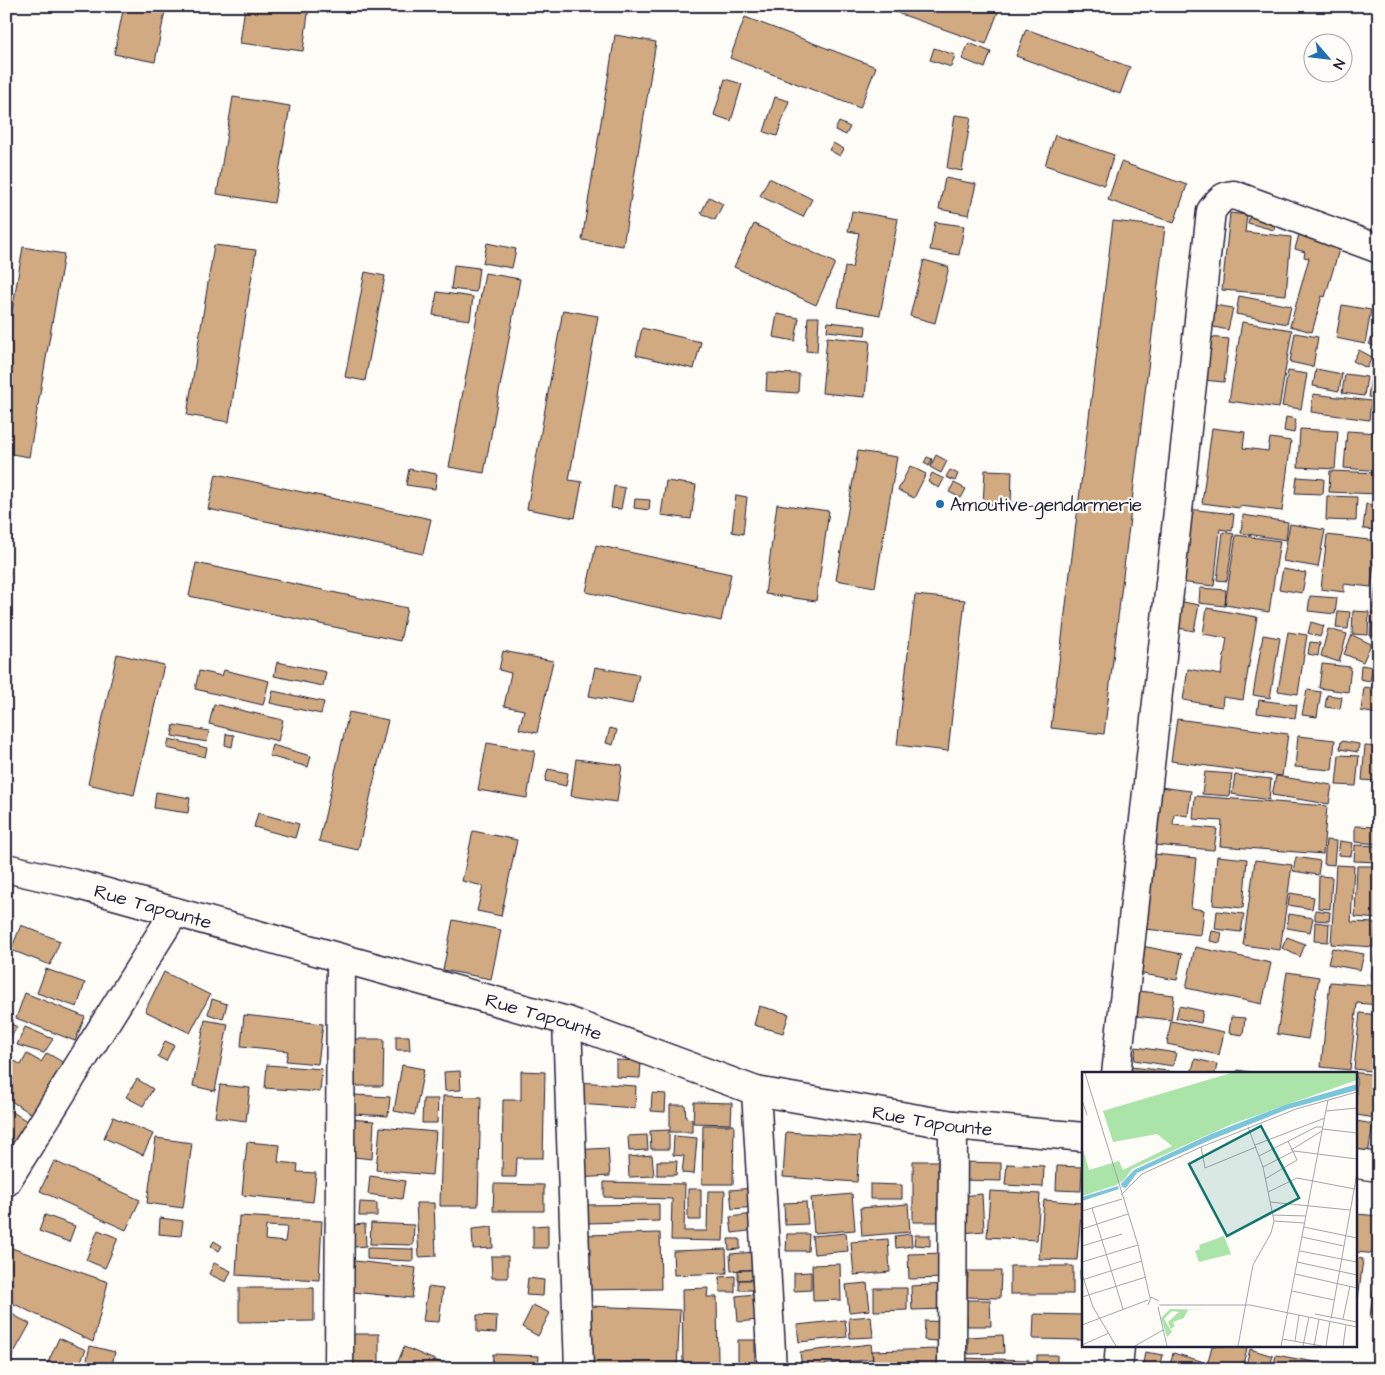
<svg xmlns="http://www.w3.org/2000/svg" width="1385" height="1375" font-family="'Architects Daughter',sans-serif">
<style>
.building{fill:#d1aa82;stroke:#22223b;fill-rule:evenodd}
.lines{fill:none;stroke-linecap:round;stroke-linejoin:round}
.street-casing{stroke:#22223b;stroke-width:31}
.secondary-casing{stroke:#22223b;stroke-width:31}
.street{stroke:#fdfcf7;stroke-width:28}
.secondary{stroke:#fdfcf7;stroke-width:28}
.poi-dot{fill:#1f6fb2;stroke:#fdfcf7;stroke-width:2}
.labels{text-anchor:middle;stroke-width:4.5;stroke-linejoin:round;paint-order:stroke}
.poi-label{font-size:19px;fill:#22223b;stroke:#fdfcf7;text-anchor:start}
.street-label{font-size:19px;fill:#22223b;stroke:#fdfcf7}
.inset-road{fill:none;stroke:#a5a5ac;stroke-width:1}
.view{fill:#0f766e;fill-opacity:0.15;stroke:#0f766e;stroke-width:2.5}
.inset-edge{fill:none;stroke:#22223b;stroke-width:2.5}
</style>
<rect width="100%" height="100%" fill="#fdfcf7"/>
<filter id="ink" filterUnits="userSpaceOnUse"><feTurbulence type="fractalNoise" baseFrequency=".02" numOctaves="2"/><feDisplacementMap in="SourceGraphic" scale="10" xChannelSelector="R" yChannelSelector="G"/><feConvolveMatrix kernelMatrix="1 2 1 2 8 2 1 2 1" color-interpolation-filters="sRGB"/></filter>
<g filter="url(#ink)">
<!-- building -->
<path class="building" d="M124,6H166L155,62L114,54Z
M245,6H309L303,51L240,43Z
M894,6H981L998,12L986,44L892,11Z
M745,17L876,67L860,108L730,58Z
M1026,29L1130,67L1120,94L1016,56Z
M615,35L656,42L623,246L582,240Z
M969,43L991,52L985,68L962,59Z
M934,48L955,55L951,67L930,60Z
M725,79L742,84L731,121L714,115Z
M233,97L290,106L274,203L217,194Z
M775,97L789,101L777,136L764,132Z
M955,115L971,117L962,171L947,168Z
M839,122L850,127L846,135L835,130Z
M1055,135L1114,155L1104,185L1045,165Z
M833,143L844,149L840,156L829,150Z
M1121,162L1187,185L1174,223L1108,200Z
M769,178L812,199L803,217L760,196Z
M945,178L976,184L969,215L939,209Z
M709,197L723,204L715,220L701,213Z
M852,211L898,219L880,315L838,307L845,267L852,268L859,233L848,231Z
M1251,212L1277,218L1274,230L1248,223Z
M1230,213L1247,215L1245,232L1291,237L1286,295L1222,290Z
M1113,221L1165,227L1104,734L1051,728Z
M935,222L964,226L959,255L930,250Z
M754,224L835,263L816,305L734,267Z
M1300,231L1341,243L1325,297L1322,296L1312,332L1290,326L1309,258L1304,257L1305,252L1295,249Z
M487,243L516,249L512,268L483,263Z
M214,245L256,250L229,422L187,415Z
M23,247L64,254L29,457L6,453V346Z
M924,260L949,267L935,323L910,316Z
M454,265L479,268L476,292L451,289Z
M365,272L385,276L365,381L345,377Z
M485,273L520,279L484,473L449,467Z
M437,292L473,297L470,320L433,315Z
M1239,296L1291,306L1287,324L1236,314Z
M1214,305L1233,308L1228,330L1209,326Z
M1342,305L1371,310L1365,344L1336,338Z
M563,310L598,316L569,480L582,482L575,518L527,509Z
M777,314L799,318L795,341L773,337Z
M808,317H819L817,352L806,351Z
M828,322L866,326L865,335L827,331Z
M1242,322L1292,330L1279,408L1229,401Z
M1378,325L1379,326V348L1369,344Z
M642,328L701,342L694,369L636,355Z
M1295,333L1318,337L1313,367L1290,362Z
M827,337L870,341L865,397L822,393Z
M1208,337L1229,339L1224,382L1203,380Z
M1359,350L1372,357L1367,368L1353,361Z
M1316,369L1342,374L1339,391L1313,386Z
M1372,369L1379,370L1377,398L1368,397Z
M1288,371L1307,374L1301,409L1282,406Z
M767,373L799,374L798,393L766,391Z
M1345,374L1367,377L1364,396L1342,393Z
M1313,394L1371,401L1369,420L1311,412Z
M1286,417L1296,419L1294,433L1284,431Z
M1212,428L1245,432L1243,448L1268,451L1270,438L1291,441L1282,511L1240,506V508L1202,503Z
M1300,429L1338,431L1335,469L1298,467Z
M1347,431L1379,433V471L1344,468Z
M858,451L897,457L875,587L836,580Z
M936,455L947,461L941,473L930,467Z
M927,457L932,459L929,466L924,463Z
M910,466L926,474L914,498L898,490Z
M409,469L437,474L435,489L406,485Z
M950,470L958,474L955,481L946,477Z
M985,470L1012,471L1011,506L983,504Z
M1330,471L1379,473V494L1329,492Z
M932,473L944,479L939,488L928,482Z
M216,474L431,519L423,554L208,509Z
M1297,477L1324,479L1323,494L1295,493Z
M666,481L696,485L691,519L661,515Z
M954,483L966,489L961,498L949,492Z
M614,486L625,488L621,509L611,508Z
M736,495L747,497L743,534L732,532Z
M1327,496L1357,497L1356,521L1326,520Z
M635,499L650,500L649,510L634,508Z
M777,504L829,511L816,601L765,594Z
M1366,504L1379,505V530L1363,529Z
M1188,509L1234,514L1232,531L1220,529L1214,586L1179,582Z
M1243,515L1288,522L1286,540L1241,533Z
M1290,524L1325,530L1318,567L1283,561Z
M1223,532L1234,534L1227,581L1217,580Z
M1236,535L1280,541L1269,612L1225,605Z
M1327,535L1377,541L1371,587L1344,584V592L1321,589Z
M596,545L731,574L721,621L586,592Z
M196,563L407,608L400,641L189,596Z
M1283,569L1306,573L1302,593L1279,589Z
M6,570L10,571L6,594Z
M1376,584H1379V609H1373Z
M1200,588L1226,590L1225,606L1199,603Z
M915,595L965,600L948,751L897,745Z
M1310,596L1337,598L1335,614L1308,611Z
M1183,602L1199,605L1194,631L1178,628Z
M1207,608L1257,617L1243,700L1223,697L1222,707L1183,700L1188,669L1221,675L1227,638L1203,634Z
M1338,611L1350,612L1348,629L1336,628Z
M1353,611L1369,612L1368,635L1352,634Z
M1372,612H1379V636H1370Z
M1311,622L1324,626L1320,637L1308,633Z
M1328,629L1347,634L1339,662L1321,656Z
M1288,632L1307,635L1298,694L1278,691Z
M1263,635L1280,638L1270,698L1253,695Z
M1352,635L1371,644L1363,662L1344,654Z
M1310,642L1320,643L1318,656L1308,654Z
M503,651L553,661L537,733L519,729L524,710L504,706L511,673L499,670Z
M117,654L164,665L134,795L88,784Z
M277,662L326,672L323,686L274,676Z
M1379,662V679H1376Z
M1322,664L1351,667L1348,692L1319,688Z
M1361,665L1373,667L1370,681L1360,679Z
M595,667L639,675L632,704L589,696Z
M224,670L269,681L263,705L195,689L199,671L222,676Z
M1364,687L1379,689L1377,714L1361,711Z
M1307,690L1321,692L1317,717L1302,715Z
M273,691L324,702L321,714L270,703Z
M1327,695L1342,697L1340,709L1325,707Z
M1259,700L1297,705L1295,718L1257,713Z
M214,704L283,720L278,741L209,724Z
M349,712L388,720L358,850L319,841Z
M1177,719L1288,734L1282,776L1171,761Z
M174,725L209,731L207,742L172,736Z
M610,728L617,730L613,745L606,743Z
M226,734L234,735L232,747L225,745Z
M1298,736L1335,740L1332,770L1295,767Z
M169,739L207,748L205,757L167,748Z
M1341,741L1359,744L1358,752L1340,749Z
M487,743L535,751L527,798L478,790Z
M272,745L311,756L308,767L269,756Z
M1365,746L1379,747L1375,781L1362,780Z
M1339,755L1359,756L1356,786L1336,785Z
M576,759L622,765L617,802L571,796Z
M548,769L568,773L566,786L545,781Z
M1205,772L1232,774L1229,796L1202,794Z
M1235,775L1271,779L1269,800L1232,794Z
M1276,776L1332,785L1329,804L1272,795Z
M1379,786V805H1375Z
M1160,787L1191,791L1188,816L1174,814L1173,825L1217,829L1214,850L1154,845Z
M156,792L190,798L188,813L154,808Z
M1195,796L1327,806L1323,854L1220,846L1222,821L1193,819Z
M258,813L299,824L295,838L254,827Z
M1355,826L1379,827V844L1355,842Z
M473,831L517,840L501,916L477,911L483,886L462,881Z
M1326,840L1336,841L1334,865L1324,864Z
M1340,841L1353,843L1351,856L1338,855Z
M1355,845L1379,846V862L1354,861Z
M1154,854L1196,858L1191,908L1204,910L1201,935L1145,929Z
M1217,856L1247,859L1243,908L1213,905Z
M1296,857L1320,861L1318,875L1293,871Z
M1255,860L1292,865L1280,950L1243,945Z
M1336,865L1354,866L1351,922L1376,923L1374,947L1331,944Z
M1357,866H1379V919L1355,917Z
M1319,876L1332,877L1330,909L1318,908Z
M1290,893L1314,897L1312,909L1288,905Z
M1315,910L1330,912L1329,921L1315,920Z
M1217,911L1244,914L1241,932L1215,929Z
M1289,914L1313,918L1310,932L1287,928Z
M453,920L501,930L491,979L443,970Z
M1315,922L1329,924L1328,942L1314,941Z
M21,925L60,941L50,965L11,950Z
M1212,931L1222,933L1220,943L1210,941Z
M1287,937L1305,944L1300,957L1282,948Z
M1377,940L1379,941V979L1371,978Z
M1142,946L1182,954L1177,980L1137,973Z
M1195,947L1271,963L1262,1004L1186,988Z
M1332,948L1364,954L1360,970L1328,964Z
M46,969L85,983L77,1007L37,993Z
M164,972L210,995L190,1033L145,1011Z
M1287,972L1319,977L1308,1039L1277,1034Z
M1330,982L1379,986V1005L1357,1003L1350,1070L1321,1067Z
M1138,991L1174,995L1171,1020L1135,1016Z
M25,993L85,1017L75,1041L16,1018Z
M212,999L227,1004L223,1019L208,1014Z
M759,1006L789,1014L783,1033L754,1025Z
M1179,1006L1203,1011L1201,1023L1176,1018Z
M1360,1013L1379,1015V1072L1354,1069Z
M244,1015L323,1024L318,1064L286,1061L288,1051L241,1046Z
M1231,1017L1245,1018L1243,1035L1229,1033Z
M205,1020L228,1024L215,1091L193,1086Z
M6,1021L17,1027L6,1046Z
M1171,1021L1224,1032L1219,1055L1167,1044Z
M25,1027L53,1039L44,1053L17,1045Z
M396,1036H409L410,1050H396Z
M345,1039H384L383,1086H345Z
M165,1041L174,1045L166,1061L158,1057Z
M1136,1047L1176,1053L1173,1066L1134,1060Z
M47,1053L73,1068L42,1120L6,1098V1075L15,1061L21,1065L27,1054L41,1062Z
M1195,1059L1217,1064L1215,1074H1191Z
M616,1060L641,1061L640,1078L616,1077Z
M267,1065L322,1069L320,1092L265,1088Z
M402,1065L424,1069L415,1115L394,1111Z
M1130,1067L1169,1071L1168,1074H1129Z
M1238,1070L1260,1074H1237Z
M460,1071L461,1090L445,1091L444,1072Z
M521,1071L545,1072L543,1158H517L516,1177H502L503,1100H521Z
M1349,1072L1379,1075L1375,1118L1356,1115V1074H1349Z
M137,1079L153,1089L143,1106L126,1097Z
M579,1082L636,1086L635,1108L578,1104Z
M220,1085L250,1088L246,1121L215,1117Z
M652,1093L666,1094L665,1112L651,1111Z
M355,1095L390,1097L388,1116L354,1114Z
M443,1096L481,1097L478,1206H440Z
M423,1099H438L437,1123H422Z
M694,1102L732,1103L731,1124L693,1123Z
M670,1105H685L686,1118L692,1119V1132H670Z
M6,1108L27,1121L14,1144L6,1140Z
M113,1117L153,1134L143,1155L104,1138Z
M349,1119L374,1121L372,1159L345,1156Z
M1356,1121L1373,1124L1367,1160L1356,1158Z
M703,1125H734L733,1184H702Z
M380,1127L436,1132L432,1175L376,1170Z
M669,1130V1149H651L650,1131Z
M786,1132L860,1137L857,1182L783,1177Z
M647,1135L648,1150L629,1151L628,1136Z
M674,1136L697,1138L694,1174L682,1173L684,1156L673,1155Z
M156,1138L192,1143L183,1208L147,1203Z
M247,1142L280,1145L278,1162L298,1164L297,1172L316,1173L313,1202L242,1195Z
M608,1148L610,1176L577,1178L575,1150Z
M652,1155L654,1176L629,1177L628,1157Z
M54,1161L140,1200L126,1230L40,1191Z
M657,1161H677L676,1175H657Z
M913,1161H938L939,1222H913Z
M962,1162L1001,1163V1181L961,1180Z
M1007,1164L1044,1166L1043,1187L1005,1185Z
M1057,1166L1082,1167L1081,1191L1056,1190Z
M370,1176L405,1181L402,1199L368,1194Z
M604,1182L685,1184L684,1231H707L708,1191H725L723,1241L671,1240L672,1199L604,1197Z
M494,1184L544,1185V1211H493Z
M870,1184L902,1185V1199H870Z
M753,1188L755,1207L732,1209L730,1190Z
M688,1189H701V1220H688Z
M990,1191L1040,1194L1037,1240L987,1237Z
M852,1194L855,1230L814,1233L811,1198Z
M982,1194L984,1231L962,1233L960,1196Z
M1044,1200L1082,1203L1077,1260L1039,1259Z
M360,1202L377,1203V1216H359Z
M806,1202L808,1224L785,1225L784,1203Z
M416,1203H434L436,1256L419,1257Z
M659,1204V1221L586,1223V1205Z
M908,1204L910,1232L862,1236L860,1208Z
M754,1214L756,1230L732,1233L730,1217Z
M1356,1214L1379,1216V1254L1356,1252Z
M45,1215L75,1226L69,1242L39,1231Z
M239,1216L322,1221L319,1280L236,1275ZM266,1226L287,1227L285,1242L265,1240Z
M160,1218L183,1221L181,1236L159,1234Z
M371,1223L414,1225L413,1245L370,1244Z
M365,1224L366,1246L344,1248L343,1226Z
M548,1225V1248H533V1226Z
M492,1227L493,1248L473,1249L472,1229Z
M98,1230L118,1238L105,1268L86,1260Z
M660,1233L661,1289L586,1290L585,1235Z
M846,1233L848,1251L814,1254L812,1236Z
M787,1234H809L808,1251H786Z
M911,1234L912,1246L896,1248L895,1236Z
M915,1235H930V1246L914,1245Z
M728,1239H740V1249L729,1250Z
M888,1239L890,1272L854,1275L851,1242Z
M214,1241L222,1246L219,1251L211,1246Z
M6,1246L108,1282L93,1342L6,1300Z
M367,1248L413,1249V1261L367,1259Z
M726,1249L727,1273L674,1275L673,1251Z
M755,1252L756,1269L731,1271L730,1254Z
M949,1253L950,1278L909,1279L908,1254Z
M491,1256H508V1278H492Z
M1356,1258L1363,1259L1358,1299H1356Z
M346,1260L416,1268L412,1298L343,1291Z
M214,1263L231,1271L226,1282L209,1274Z
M840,1264L841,1300L813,1301L812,1265Z
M1010,1266H1073V1294H1010Z
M738,1270H765L754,1279L738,1280Z
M1080,1270H1084V1293H1081Z
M968,1271H1001L1000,1298L967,1297Z
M811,1272V1290L794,1291V1273Z
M735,1276V1292H720L719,1277Z
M528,1278L544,1280L543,1296L526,1295Z
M739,1280H752L753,1290H739Z
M1374,1281L1379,1282V1317H1370Z
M867,1283L870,1310L849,1312L846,1285Z
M946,1284L947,1309L912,1310L911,1286Z
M428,1287L443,1289L439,1322L423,1321Z
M239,1288H314V1321L239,1322Z
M708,1288L707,1297H717L718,1363L683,1364L682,1289Z
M874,1288H907V1310L874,1311Z
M755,1294L758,1320L738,1322L736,1296Z
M966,1300H990L991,1326H967Z
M533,1305L550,1313L538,1336L522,1327Z
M590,1306L680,1310L677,1369H587Z
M8,1312L30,1324L6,1367V1314Z
M1034,1314L1084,1315V1340L1033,1339Z
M477,1315L497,1316L496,1333L477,1332Z
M871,1316L873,1337L850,1338L849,1318Z
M845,1320L847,1337L799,1342L797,1325Z
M925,1321L951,1322L950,1342L924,1340Z
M344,1334H379V1369H344Z
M1003,1335L1004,1353L968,1354V1337Z
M59,1338L86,1350L77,1369H45Z
M738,1340H755V1369H738Z
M871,1344L873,1359L802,1367L800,1352Z
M90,1346L115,1352L111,1369H85Z
M1212,1346H1239L1247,1348L1242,1369H1206Z
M404,1347L449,1366L447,1369H395Z
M939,1349V1365H913L914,1369H873L872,1351Z
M1250,1349L1273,1356L1269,1369H1245Z
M1145,1352L1163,1355L1160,1369H1142Z
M1173,1353L1201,1361L1199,1369H1169Z
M493,1354L539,1356L538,1369H492Z
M1037,1355H1057V1369H1037Z
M1276,1355L1352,1369H1273Z
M960,1358L1029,1360V1369H960Z
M859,1366L860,1369H840V1368Z
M1087,1366L1100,1367V1369H1087Z"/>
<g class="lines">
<defs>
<path id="street" d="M567,1021L579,1369
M1116,1074L1211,211C1219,201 1221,196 1234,195L1379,249
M756,1091L772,1369
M6,1182L174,913
M339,1369L341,959
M952,1369L953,1125
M1118,1369L1120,1346"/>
<g id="secondary">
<path id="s1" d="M6,868L75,884L567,1021L756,1091L953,1125L1084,1137"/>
<path d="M1356,1164L1379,1167"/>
</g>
</defs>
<!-- street casing -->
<use href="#street" class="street-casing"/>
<!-- secondary casing -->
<use href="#secondary" class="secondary-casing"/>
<!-- street -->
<use href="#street" class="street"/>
<!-- secondary -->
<use href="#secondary" class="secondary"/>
</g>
</g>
<!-- markers -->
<circle class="poi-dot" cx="940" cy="504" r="5"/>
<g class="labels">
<!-- poi labels -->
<g class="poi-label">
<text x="950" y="511">Amoutive-gendarmerie</text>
</g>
<!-- street labels -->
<g class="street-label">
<text dy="7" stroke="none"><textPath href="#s1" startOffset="152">Rue Tapounte</textPath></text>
<text dy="7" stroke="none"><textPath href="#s1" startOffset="558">Rue Tapounte</textPath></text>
<text dy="7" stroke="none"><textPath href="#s1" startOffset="962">Rue Tapounte</textPath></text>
</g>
</g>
<!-- overview -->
<g transform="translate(1082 1072)">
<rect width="275" height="275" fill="#fdfcf7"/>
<path d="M149,1H275V8L150,52L50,97L42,108L34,113L0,124V74L7,98L37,89L41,98L90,74L75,62L31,70L21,39ZM142,164L149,182L117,190L113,179L118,177L117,173ZM88,237L123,238H106L102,246L91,250L93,254L89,257L86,250L97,240L90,239L82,247L90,260L85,265L79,246Z" fill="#aae4a9"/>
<path d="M275,12V18L206,37L126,69L55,101L44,116L40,115L39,112L52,98L129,62L203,33ZM36,114L37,117L0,129V125Z" fill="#7bc5db"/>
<path class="inset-road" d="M3,1L56,173L68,226M0,28L5,43M244,39L275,36M241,57L275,61M173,73L243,46M119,75L123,96L174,75M209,78L240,59M177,84L234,55H241M181,95L212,79L275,87M183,107L215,88L206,69M186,120L215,106L273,117M39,123L60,102L119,75L214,37L275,20M188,130L268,138M10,136L41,237M0,139L40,127M191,143L224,144M192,149L223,151M222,155L275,166M0,157L46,142M220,165L262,174M0,174L40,162M218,179L275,190M0,190L56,173M215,190L275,203M0,202L11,235L34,274M213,202L275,216M0,208L60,189M210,219L252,228M0,225L64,205M66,233L69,225L77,229M77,233H168L275,255M76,235L85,274M233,242L275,250M249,247L275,101M261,247L268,214M0,253L66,228M200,267L240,274M213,269L217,243M0,273L27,261M53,274L81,258M156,274L171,193L189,161L192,149L181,95L166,55M199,274L246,28M221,274L227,245M232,274L237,247M244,274L248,249M261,274L264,253"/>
<path class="view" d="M179,54L217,126L145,164L107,92Z"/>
<rect width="275" height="275" class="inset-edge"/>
</g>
<!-- margin -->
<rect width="1385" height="1375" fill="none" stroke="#fdfcf7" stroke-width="25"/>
<rect x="12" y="12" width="1360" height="1350" fill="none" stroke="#22223b" stroke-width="2" filter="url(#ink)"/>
<!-- north arrow -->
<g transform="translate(1328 58) rotate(118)"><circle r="24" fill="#fdfcf7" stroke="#a5a5ac"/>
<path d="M0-4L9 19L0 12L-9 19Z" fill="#1f6fb2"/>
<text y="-8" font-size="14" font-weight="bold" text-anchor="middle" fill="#22223b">N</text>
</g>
</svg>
